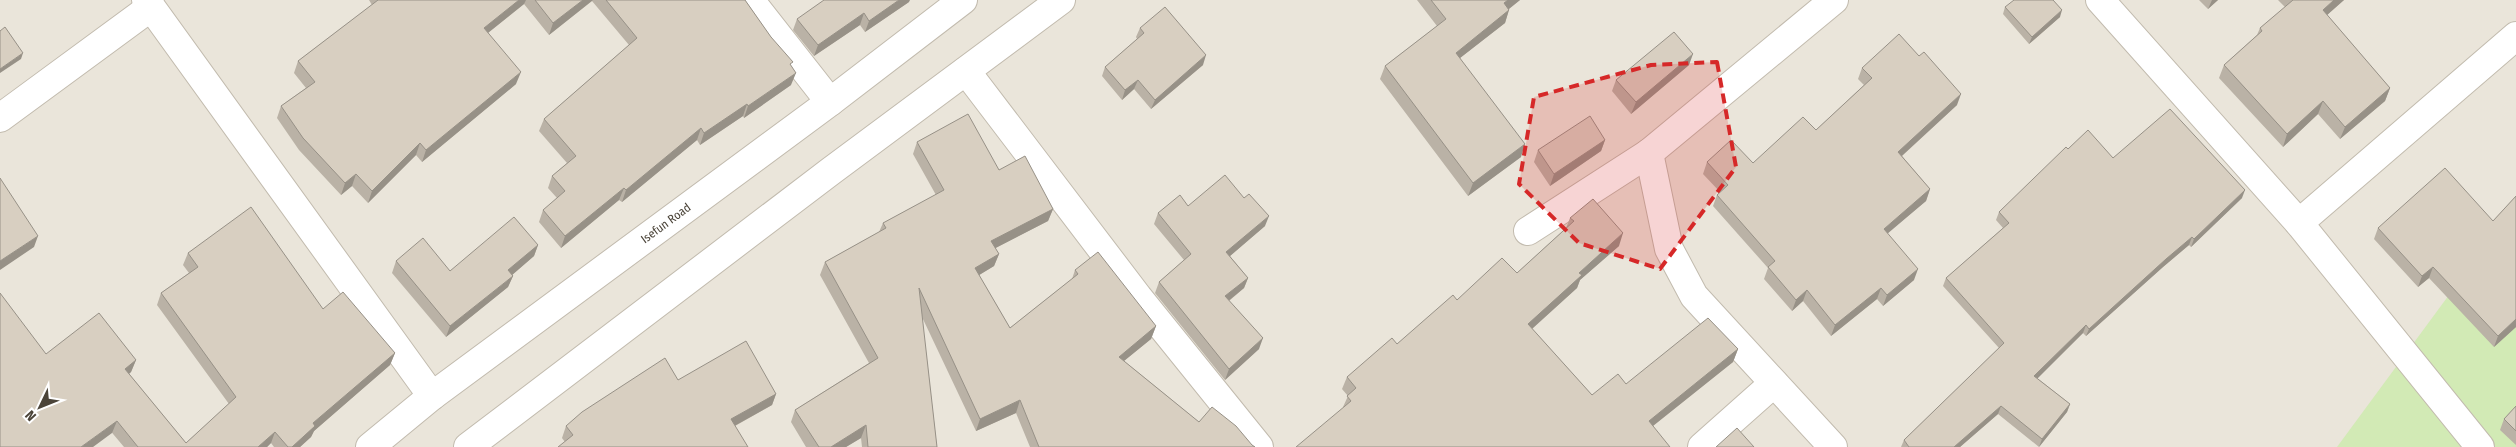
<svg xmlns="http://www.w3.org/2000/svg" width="2516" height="447" font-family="'Fira Sans Condensed',sans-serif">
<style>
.residential{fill:#eae5da}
.green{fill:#d2eab5}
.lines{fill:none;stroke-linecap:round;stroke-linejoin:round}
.minor-casing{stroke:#c2bbae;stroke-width:30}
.minor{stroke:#fff;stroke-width:28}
.wall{fill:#bab2a6}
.shaded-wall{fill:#979187}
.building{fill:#d8cfc1;stroke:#979187}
.marked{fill:#d62828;fill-opacity:0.2;stroke:#d62828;stroke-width:4;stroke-dasharray:10 6;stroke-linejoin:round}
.labels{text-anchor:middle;stroke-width:5;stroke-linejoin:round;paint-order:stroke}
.street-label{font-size:12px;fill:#4b4439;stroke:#fff}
</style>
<rect width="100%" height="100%" fill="#f6f3ec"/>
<!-- residential -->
<path class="residential" d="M0,0H2516V447H0Z"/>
<!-- green -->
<path class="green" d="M2516,204V447H2337Z"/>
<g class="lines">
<defs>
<g id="minor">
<path d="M146,0L432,396"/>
<path d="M750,0L830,102"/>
<path d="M2100,0L2299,223L2480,447"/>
<path d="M966,71L1138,297L1259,447"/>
<path d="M0,118L151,7"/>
<path d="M1649,153L1669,249L1694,296L1833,447"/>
<path d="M2299,223L2516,36"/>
<path d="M1528,231L1649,153L1834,0"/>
<path id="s1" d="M370,447L432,396L830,102L963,0"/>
<path d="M468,447L831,171L1061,0"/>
<path d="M1702,447L1774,383"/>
</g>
</defs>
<!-- minor casing -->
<use href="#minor" class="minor-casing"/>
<!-- minor -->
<use href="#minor" class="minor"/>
</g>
<!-- wall -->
<path class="wall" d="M369,0H745L791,66V85L744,118L743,116L700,145L697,140L622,202L619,200L561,248L539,222L543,210L557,198L548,188L552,176L567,163L539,131L544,119L629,45L592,1L549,35L524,4L488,33L516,84L422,162L416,155L368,203L352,186L341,195L299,150L277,118L281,106L306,88L294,73L298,61L372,5Z
M1417,0H1520L1509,9L1505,23L1460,58L1521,157L1468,196L1380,79L1385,66L1437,26Z
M2199,0H2218L2208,9Z
M2278,0H2344L2327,15L2390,88L2385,101L2340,139L2318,114L2283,147L2219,78L2224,65L2257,35L2260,28L2285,7Z
M909,2L865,32L860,25L814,56L793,30L797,19Z
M2005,7L2060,17L2029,44L2003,14Z
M1140,28L1203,65L1151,109L1134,89L1122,100L1102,76L1105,67L1137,39L1136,37Z
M1689,65L1631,114L1612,91L1616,80Z
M1862,68L1957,105L1902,156L1930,189L1926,201L1887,233L1914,280L1883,306L1877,299L1831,336L1803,301L1792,311L1764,279L1768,268L1713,206L1717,195L1720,192L1703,174L1707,162L1753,163L1816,130L1864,85L1858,79Z
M1605,140L1601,151L1550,186L1534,162L1538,150Z
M917,142L999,170L1053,209L1048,221L995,248L999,254L994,266L979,275L1010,328L1072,279L1075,270L1156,326L1151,339L1124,361L1199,422L1252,445L1255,447H1030L1016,413L976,431L922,317L937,447H862L861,438L846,447H806L791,422L795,410L869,363L820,275L825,262L879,232L883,223L936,195L913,154Z
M2068,149L2113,158L2242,198L2191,247L2189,245L2163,267L2086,336L2083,333L2037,378L2070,404L2067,412L2039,447L1998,414L1960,447H1901L1904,440L1999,348L1943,286L1946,278L2003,228L1996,220L1999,212Z
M2516,196V327L2494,347L2429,278L2418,287L2374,239L2378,228L2493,221Z
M1188,206L1265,226L1230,256L1248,278L1244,288L1229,301L1259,349L1225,380L1155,293L1159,282L1184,260L1154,224L1158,213Z
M1570,218L1619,246L1580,280L1577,288L1532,329L1592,395L1626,384L1738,349L1733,362L1653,426L1343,407L1348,396L1342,389L1347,377L1397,344L1457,300L1517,273L1566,228Z
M538,245L534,256L512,275L513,276L508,287L446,337L392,273L396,261L450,271Z
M188,253L323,309L395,353L390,365L314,431L311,437L300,447H274L271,443L267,447H124L46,354L136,360L131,372L129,374L186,443L229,404L157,305L161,293L189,273L183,265Z
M678,380L776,394L772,405L735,426L565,442L562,438L566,426Z
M2516,406V445L2500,430L2504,419Z"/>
<!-- shaded-wall -->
<path class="shaded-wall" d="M519,0H526L524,4L479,40L484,28Z
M583,0H593L549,35L553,23Z
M899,0H910L909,2L865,32L869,21Z
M1508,0H1520L1500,16L1504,3Z
M2212,0H2218L2208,9Z
M2334,0H2344L2318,23L2323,10Z
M1509,10L1505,23L1451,65L1456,53Z
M2062,10L2060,17L2029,44L2032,37Z
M864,13L860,25L814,56L818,45Z
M23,53L21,59L0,73V69Z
M1693,54L1689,65L1631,114L1636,102Z
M1206,55L1203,65L1151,109L1155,100Z
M521,72L516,84L422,162L426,150Z
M796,73L791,85L744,118L748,106Z
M1138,80L1134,89L1122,100L1125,90Z
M2390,88L2385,101L2340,139L2345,127Z
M1961,94L1957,105L1894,163L1898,152Z
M2323,101L2318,114L2283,147L2287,134Z
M747,104L743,116L700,145L704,133Z
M701,128L697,140L622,202L626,190Z
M1605,140L1601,151L1550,186L1554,174Z
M420,143L416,155L368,203L372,191Z
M1525,144L1521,157L1468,196L1473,183Z
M356,174L352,186L341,195L345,183Z
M624,188L619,200L561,248L565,236Z
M1930,189L1926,201L1880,240L1884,229Z
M2245,190L2242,198L2191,247L2194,239Z
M1053,209L1048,221L986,253L991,241Z
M1269,216L1265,226L1223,262L1226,252Z
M1623,233L1619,246L1580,280L1577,288L1524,336L1528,324L1579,273Z
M38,236L34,247L0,270V261Z
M2192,237L2189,245L2163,267L2086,336L2089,329L2166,259Z
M538,245L534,256L504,282L508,270Z
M999,254L994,266L971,280L975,268Z
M2433,267L2429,278L2418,287L2422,276Z
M1918,269L1914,280L1883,306L1887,295Z
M513,276L508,287L446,337L450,326Z
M1248,278L1244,288L1221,307L1225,296Z
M1881,288L1877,299L1831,336L1835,325Z
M1807,290L1803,301L1792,311L1796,300Z
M2516,319V327L2494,347L2498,336Z
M2086,325L2083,333L2032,384L2034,376Z
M1156,326L1151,339L1114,369L1119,357Z
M1263,338L1259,349L1225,380L1229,369Z
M1738,349L1733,362L1644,433L1649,421Z
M395,353L390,365L314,431L311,437L300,447H292L313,423Z
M136,360L131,372L121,380L125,369Z
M776,394L772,405L727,430L731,419Z
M1020,400L1016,413L976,431L980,419Z
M2070,404L2067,412L2039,447L2042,439Z
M2001,406L1998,414L1960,447H1954Z
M117,421L112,433L93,447H81Z
M866,425L861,438L846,447H831Z
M275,432L271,443L267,447H258Z"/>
<!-- building -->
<path class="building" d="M378,0H519L484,28L521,72L426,150L420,143L372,191L356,174L345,183L303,138L281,106L315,82L298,61Z
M535,0H583L553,23Z
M606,0H745L771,37L793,62L790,64L796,73L748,106L747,104L704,133L701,128L626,190L624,188L565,236L543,210L565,191L552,176L576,156L544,119L637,38Z
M824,0H899L869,21L864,13L818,45L797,19Z
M1431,0H1508L1504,3L1509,10L1456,53L1525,144L1473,183L1385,66L1446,19Z
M2014,0H2053L2062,10L2032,37L2005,7Z
M2293,0H2334L2323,10L2390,88L2345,127L2323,101L2287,134L2224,65L2262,31L2260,28Z
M1165,7L1206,55L1155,100L1138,80L1125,90L1105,67L1144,33L1140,28Z
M5,27L23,53L0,69V31Z
M1674,32L1693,54L1636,102L1616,80Z
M1899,34L1919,56L1924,52L1961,94L1898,152L1930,189L1884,229L1918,269L1887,295L1881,288L1835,325L1807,290L1796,300L1768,267L1775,261L1717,195L1728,185L1707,162L1731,140L1753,163L1803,117L1816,130L1872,78L1862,68Z
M2170,109L2245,190L2194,239L2192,237L2166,259L2089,329L2086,325L2034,376L2070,404L2042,439L2001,406L1954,447H1909L1904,440L2004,343L1946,278L2009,223L1999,212L2066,147L2068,149L2088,130L2113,158Z
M968,114L999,170L1025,156L1053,209L991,241L999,254L975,268L1010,328L1078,274L1075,270L1098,252L1156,326L1119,357L1199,422L1212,407L1236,426L1252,445L1255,447H1039L1020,400L980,419L919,288L937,447H868L866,425L831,447H819L795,410L878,358L825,262L886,228L883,223L944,190L917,142Z
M1590,116L1605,140L1554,174L1538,150Z
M2445,168L2493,221L2516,196V319L2498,336L2433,267L2422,276L2378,228Z
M1225,175L1244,198L1249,194L1269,216L1226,252L1248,278L1225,296L1263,338L1229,369L1159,282L1191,254L1158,213L1180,195L1188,206Z
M0,178L38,236L0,261Z
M1593,199L1623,233L1579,273L1582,275L1528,324L1592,395L1618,374L1626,384L1708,318L1738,349L1649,421L1670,447H1296L1351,401L1347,396L1356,388L1347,377L1392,338L1397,344L1453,295L1457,300L1502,258L1517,273L1574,221L1570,218Z
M251,207L323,309L343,292L395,353L313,423L315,426L292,447H288L275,432L258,447H138L117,421L81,447H0V293L46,354L99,313L136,360L125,369L186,443L236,397L161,293L198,267L188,253Z
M514,217L538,245L508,270L513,276L450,326L396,261L423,238L450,271Z
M746,341L776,394L731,419L748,447H558L573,435L566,426L582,412L665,358L678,380Z
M2516,406V431L2504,419Z
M1737,428L1754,447H1716Z"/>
<!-- marked area -->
<path class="marked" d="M1717,62L1736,167L1660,269L1579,243L1519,184L1534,97L1651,65Z"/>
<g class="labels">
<!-- street labels -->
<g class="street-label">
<text dy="4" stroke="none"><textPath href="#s1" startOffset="371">Isefun Road</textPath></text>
</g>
</g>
<!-- north arrow -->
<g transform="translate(40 407) rotate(227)" stroke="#ffffff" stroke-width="4" paint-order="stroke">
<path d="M0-4L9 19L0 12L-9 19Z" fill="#4b4439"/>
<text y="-8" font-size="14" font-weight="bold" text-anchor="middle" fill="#4b4439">N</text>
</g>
</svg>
